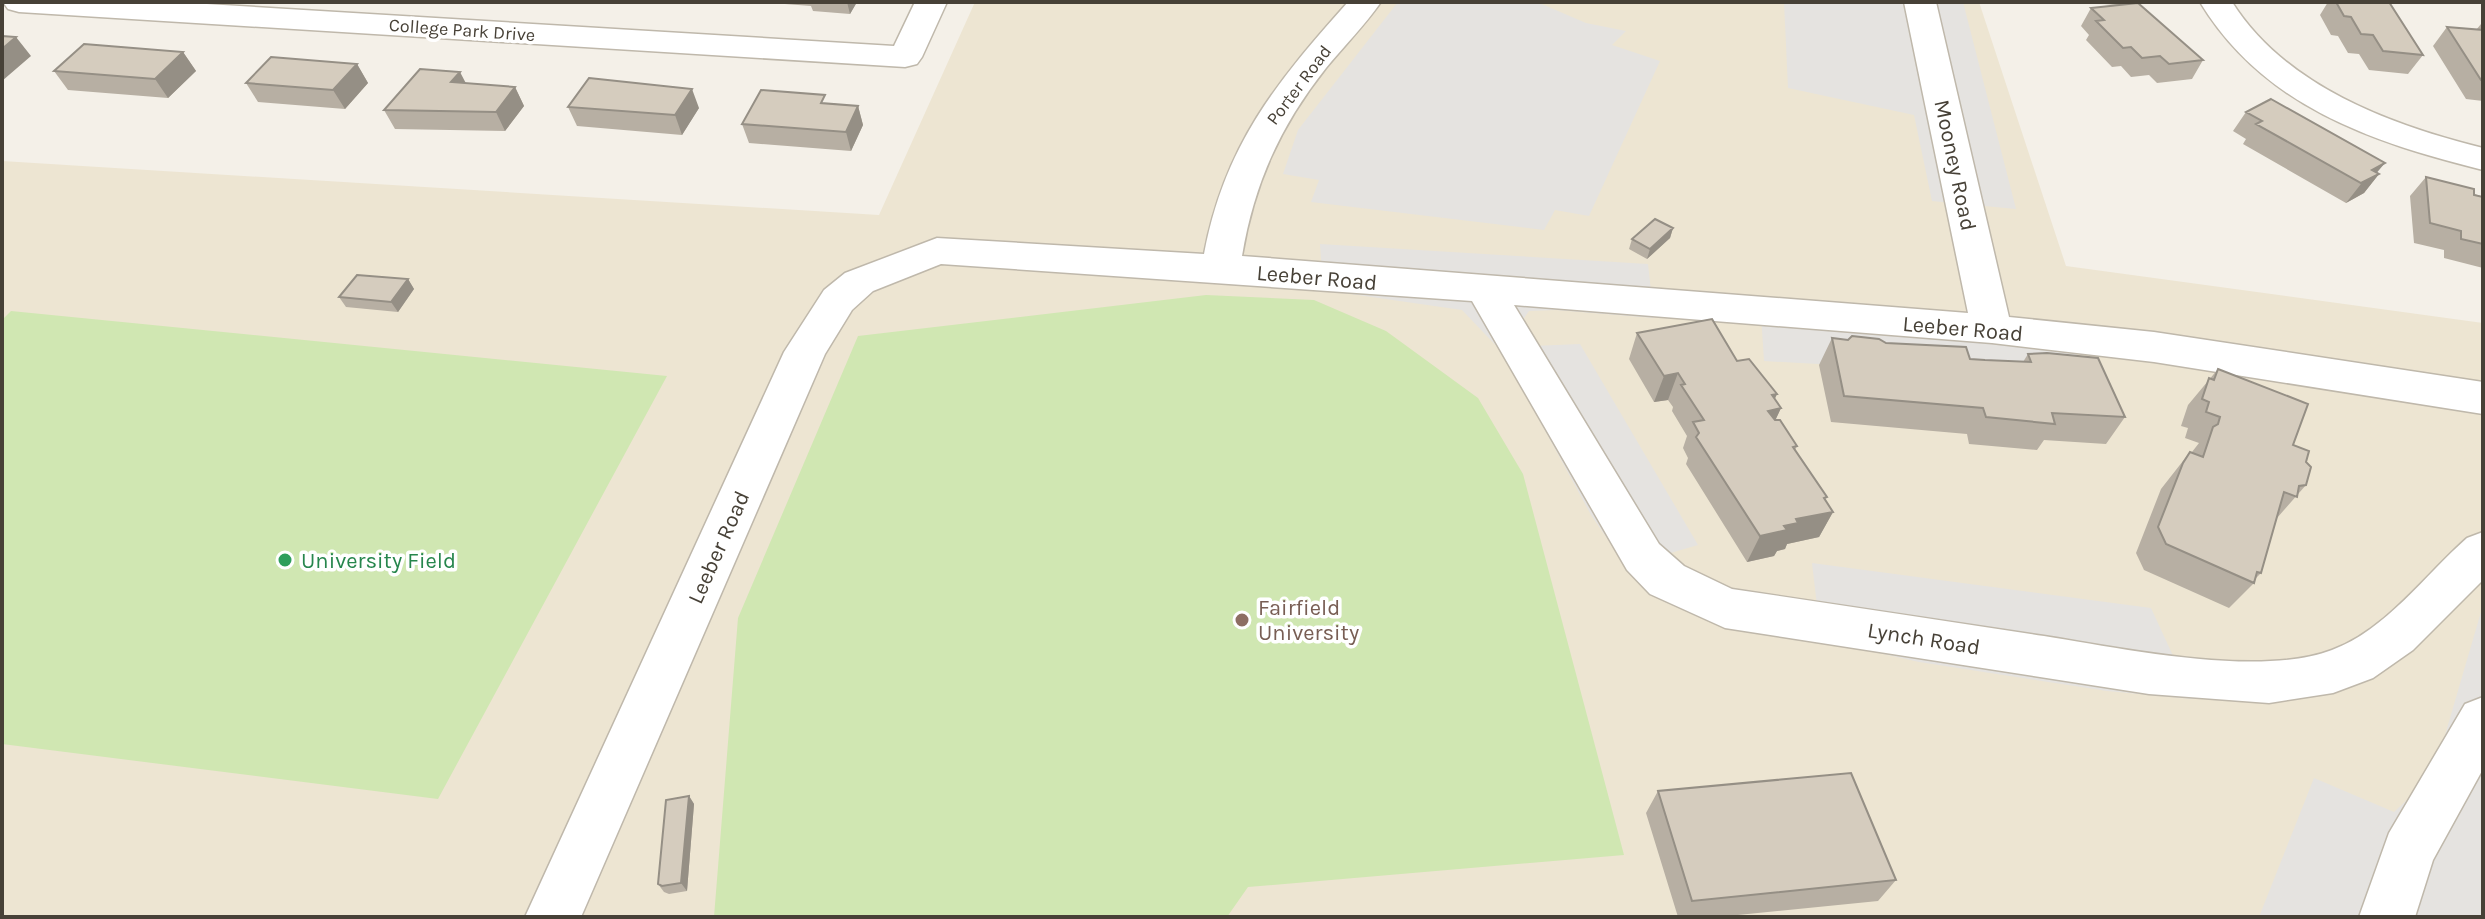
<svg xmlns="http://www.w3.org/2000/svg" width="2485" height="919" font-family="Karla,sans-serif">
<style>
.education{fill:#ede5d2}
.green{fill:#d0e7b2}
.parking{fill:#e5e3e0}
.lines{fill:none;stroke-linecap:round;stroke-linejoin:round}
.minor-casing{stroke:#bfb8ab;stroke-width:3}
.minor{fill:#fff;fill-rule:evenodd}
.wall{fill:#b7afa3}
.shaded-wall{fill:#958f85}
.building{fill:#d5ccbe;stroke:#958f85;stroke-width:2}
.leisure-dot{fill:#2e9e5b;stroke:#fff;stroke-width:3}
.education-dot{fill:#8d6e63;stroke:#fff;stroke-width:3}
.labels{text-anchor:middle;stroke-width:7;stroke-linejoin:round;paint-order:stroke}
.far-street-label{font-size:18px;fill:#474137;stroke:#fff}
.street-label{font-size:22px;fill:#474137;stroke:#fff}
.leisure-label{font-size:22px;fill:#27864d;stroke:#fff;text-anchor:start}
.education-label{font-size:22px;fill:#785e54;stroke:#fff;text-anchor:start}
</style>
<rect width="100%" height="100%" fill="#f4f0e8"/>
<!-- education -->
<path class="education" d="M975,2H1979L2066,266L2483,323V917H2V161L879,215Z"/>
<!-- green -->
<path class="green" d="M1206,295L1314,300L1386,331L1478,398L1523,474L1624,855L1248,887L1227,917H714L738,618L858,336Z
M11,311L667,376L438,799L2,744V320Z"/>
<!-- parking -->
<path class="parking" d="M1398,2H1537L1586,23L1626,31L1612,45L1660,61L1589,216L1555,210L1544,230L1311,202L1319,180L1283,174L1298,130Z
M1784,2H1963L2016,209L1932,201L1914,115L1788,88Z
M1320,244L1648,264L1654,318L1556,310L1529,311L1522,321L1533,346L1580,344L1698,545L1626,566L1591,515L1503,353L1462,310L1323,290Z
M1760,299L2063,325L2088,379L1764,361Z
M1812,563L2151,608L2193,699L2107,691L1919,662L1821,640Z
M2483,605V917H2259L2314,778L2394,812L2410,797L2443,742Z"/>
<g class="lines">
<defs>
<path id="minor" d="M3,2H174L894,46L915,2H947L922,57L917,64L905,67L19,12L8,9Z
M1348,2H1381C1365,25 1344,46 1326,68C1280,126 1254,184 1242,256L1968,313L1904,2H1936L2009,317L2154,332L2483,382V414L2154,362L1992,343L1514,305L1659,544L1684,566L1732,589C1836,604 1940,620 2044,636C2121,648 2259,678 2332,650C2386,630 2425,575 2467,538L2483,532V580L2413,650L2373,678L2333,693L2269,703L2149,694L1725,628L1650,594L1627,570L1472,301L941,264L873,291L852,310L825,354L581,917H525L784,352L824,290L845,273L937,238L1204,254C1225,144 1276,83 1348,2Z
M2200,2H2232C2285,86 2390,125 2483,148V170C2371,142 2263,106 2200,2Z
M2483,697V769L2433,860L2415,917H2359L2389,833L2465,704Z"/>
</defs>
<!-- minor casing -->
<use href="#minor" class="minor-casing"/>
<!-- minor -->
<use href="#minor" class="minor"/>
</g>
<!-- wall -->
<path class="wall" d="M759,2H857L850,14L813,11L811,6Z
M2075,2H2131L2130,4L2203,60L2192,79L2157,83L2149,75L2131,77L2121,66L2112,67L2086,40L2089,35L2081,26L2091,8L2119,5Z
M2328,2H2389L2423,55L2408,74L2369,70L2359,54L2348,53L2338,36L2331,35L2320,15Z
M2481,24H2483V101L2466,99L2433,46L2447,27L2476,30Z
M183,52L196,71L168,98L68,90L54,71Z
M357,64L368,83L345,109L258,102L246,83Z
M466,84L515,87L524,106L505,131L395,129L384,110Z
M827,103L858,106L863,125L851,151L749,143L742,124Z
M568,107L699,108L682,135L577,126Z
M2246,112L2377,173L2379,174L2364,193L2346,203L2243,144L2246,139L2233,131Z
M2426,177L2483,197V268L2444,258V250L2414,243L2410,196Z
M1673,228L1670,238L1647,259L1629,249L1632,239Z
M408,279L414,289L398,312L346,307L339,297Z
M1637,333L1737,361L1775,399L1781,408L1775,420L1797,446L1795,450L1827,497L1825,500L1833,512L1819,537L1787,544L1785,549L1777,551L1774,556L1747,562L1686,464L1688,458L1683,448L1687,436L1672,411L1673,407L1668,400L1654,402L1629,359Z
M1832,338L1886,343L1970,359L1985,360L2023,362L2028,354L2125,417L2106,444L2044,440L2037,450L1969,444L1967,434L1831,422L1819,365Z
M2218,369L2293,445L2306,462V485L2277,518L2261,573L2255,579L2254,583L2229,608L2144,570L2136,553L2161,489L2190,452H2192L2199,443L2185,438L2188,428L2181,426L2188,405Z
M1658,791L1896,880L1878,901L1718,917H1678L1646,813Z
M689,796L694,804L687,891L669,894L664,892L658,884Z"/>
<!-- shaded-wall -->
<path class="shaded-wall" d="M847,2H857L850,14Z
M16,37L31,56L2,81V49Z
M183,52L196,71L168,98L155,79Z
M357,64L368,83L345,109L333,90Z
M460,72L470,91L451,82Z
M515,87L524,106L505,131L496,112Z
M692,89L699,108L682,135L675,115Z
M858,106L863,125L851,151L846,132Z
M2385,163L2374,176L2379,174L2364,193L2346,203L2372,170Z
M1673,228L1670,238L1647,259L1650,249Z
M408,279L414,289L398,312L391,302Z
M1678,373L1668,400L1654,402L1664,376Z
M1777,394L1770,410L1781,408L1769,434L1756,437L1772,395Z
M1833,512L1819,537L1787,544L1785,549L1777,551L1774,556L1747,562L1760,536L1784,526L1796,519Z
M689,796L694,804L687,891L681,883Z"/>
<!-- building -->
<path class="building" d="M2336,2H2389L2423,55L2383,51L2373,35L2361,34L2351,17L2344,16Z
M2138,3L2203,60L2169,64L2160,56L2142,58L2131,47L2123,48L2096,21L2104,20L2091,8Z
M2447,27L2483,30V80H2481Z
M2,36L16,37L2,49Z
M84,44L183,52L155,79L54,71Z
M271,57L357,64L333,90L246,83Z
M420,69L460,72L451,82L515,87L496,112L384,110Z
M589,78L692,89L675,115L568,107Z
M761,90L825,95L821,103L858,106L846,132L742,124Z
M2271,99L2385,163L2372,170L2379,174L2361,183L2256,124L2262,121L2246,112Z
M2426,177L2474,189V195L2483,197V244L2461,239V231L2430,223Z
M1655,219L1673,228L1650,249L1632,239Z
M357,275L408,279L391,302L339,297Z
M1712,319L1737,361L1749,359L1777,394L1772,395L1781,408L1768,411L1775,420H1780L1797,446L1793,447L1827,497L1824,498L1833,512L1796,519L1798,523L1784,526L1787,530L1760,536L1696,437L1699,433L1693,422L1704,420L1681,385L1685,384L1678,373L1664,376L1637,333Z
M1852,336L1879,339L1886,343L1966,347L1970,359L1985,360L2031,362L2028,354L2047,353L2098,358L2125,417L2052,413L2055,424L1986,417L1983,408L1844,396L1832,338L1848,340Z
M2218,369L2308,404L2293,445L2309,451L2306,462L2311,467L2306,485L2299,486L2297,497L2284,492L2261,573L2257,572L2254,583L2166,544L2158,527L2183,463L2190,452L2203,457L2213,427L2218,424L2220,417L2206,412L2209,402L2202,399L2209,378L2214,380Z
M1851,773L1896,880L1692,901L1658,791Z
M689,796L681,883L662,886L658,884L666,800Z"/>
<!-- markers -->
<circle class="leisure-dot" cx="285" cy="560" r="8"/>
<circle class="education-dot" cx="1242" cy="620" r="8"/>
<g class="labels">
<!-- far-street labels -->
<g class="far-street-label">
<text transform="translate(462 30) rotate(4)" y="6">College Park Drive</text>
<text transform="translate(1299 85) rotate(-53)" y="6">Porter Road</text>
</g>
<!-- street labels -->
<g class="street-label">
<text transform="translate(1956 165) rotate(78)" y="8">Mooney Road</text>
<text transform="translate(1317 277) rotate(5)" y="8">Leeber Road</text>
<text transform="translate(1963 328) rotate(5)" y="8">Leeber Road</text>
<text transform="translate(718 547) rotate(-66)" y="8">Leeber Road</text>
<text transform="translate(1924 638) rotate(9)" y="8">Lynch Road</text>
</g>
<!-- leisure labels -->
<g class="leisure-label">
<text x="301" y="568">University Field</text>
</g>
<!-- education labels -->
<g class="education-label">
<text x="1258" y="615">Fairfield<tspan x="1258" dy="25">University</tspan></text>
</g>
</g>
<!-- border -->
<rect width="2485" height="919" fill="none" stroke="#474137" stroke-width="8"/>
</svg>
